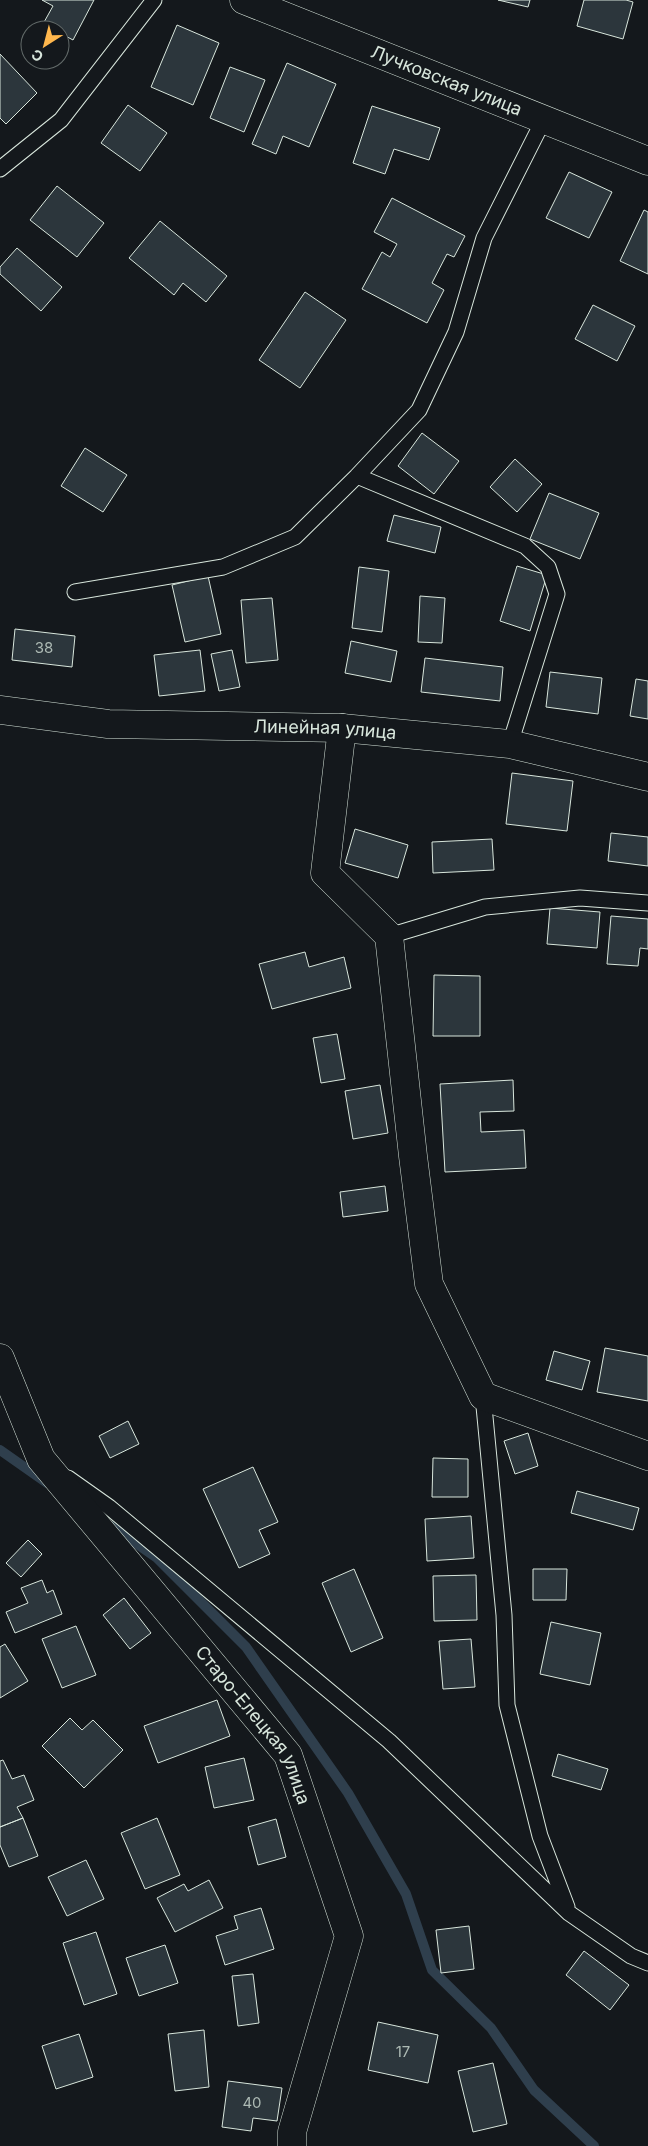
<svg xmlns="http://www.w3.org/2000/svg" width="648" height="2146" font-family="Inter,sans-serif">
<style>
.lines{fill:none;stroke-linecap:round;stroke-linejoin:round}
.stream{stroke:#2f3f4d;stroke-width:10}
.building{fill:#2c363c;stroke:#d8e6dc}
.service-casing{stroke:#d8e6dc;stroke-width:17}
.minor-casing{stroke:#d8e6dc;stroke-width:29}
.tertiary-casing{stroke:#d8e6dc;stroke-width:29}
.service{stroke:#14181c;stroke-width:15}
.minor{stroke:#14181c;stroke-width:28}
.tertiary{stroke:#14181c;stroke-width:28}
.labels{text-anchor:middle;stroke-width:4;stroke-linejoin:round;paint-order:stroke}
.number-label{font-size:15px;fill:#adbab4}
.street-label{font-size:18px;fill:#d8e6dc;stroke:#14181c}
</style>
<rect width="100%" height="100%" fill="#14181c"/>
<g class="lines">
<!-- stream -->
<path class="stream" d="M0,1450L47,1483
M111,1526L157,1558L246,1647L348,1793L406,1894L432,1970L491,2028L534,2090L594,2146"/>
</g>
<!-- building -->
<path class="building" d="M42,0H94L73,40L60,33V30H55L43,24L53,6Z
M498,0H530L528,7Z
M584,0H626L633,2L623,39L577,26Z
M177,25L219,43L193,105L151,87Z
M0,54L37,93L6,124L0,118Z
M287,63L336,84L309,147L283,136L276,154L252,144Z
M230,67L265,80L244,132L210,118Z
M128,105L167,133L140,171L101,143Z
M372,106L440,128L429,160L394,149L385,174L353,163Z
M569,172L612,192L589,238L546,218Z
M57,186L104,223L77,257L30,220Z
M392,198L465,236L454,257L447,254L432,283L444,290L427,323L362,289L382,252L390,257L397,244L374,232Z
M644,210L648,212V274L620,261Z
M160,221L227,276L206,302L183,283L174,295L129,258Z
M17,248L62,287L41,311L0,274V267Z
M305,292L346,320L300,388L259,360Z
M593,305L635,326L617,361L575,339Z
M422,433L459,461L434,494L398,466Z
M85,448L127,475L103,512L61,486Z
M515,459L542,484L517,512L490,487Z
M549,493L599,513L580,559L530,539Z
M394,515L441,527L435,553L387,541Z
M517,566L547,575L530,631L500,621Z
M359,567L389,571L382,632L352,628Z
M208,576L221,634L185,642L172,585Z
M420,596L445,598L442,643L418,642Z
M272,598L278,660L246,663L241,600Z
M15,629L75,636L72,667L12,660Z
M351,641L397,651L391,682L345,673Z
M200,650L205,691L159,696L154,655Z
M232,650L240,687L219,691L211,654Z
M425,658L503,667L500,701L421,692Z
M550,672L602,678L598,714L546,707Z
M636,679L648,681V719L630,716Z
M512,773L573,781L567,831L506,824Z
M355,829L408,845L398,878L345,863Z
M611,833L648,837V866L608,861Z
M492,839L494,870L433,873L432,842Z
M550,908L600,912L597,948L547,944Z
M611,916L648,919V949L640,948L638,966L607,964Z
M305,952L309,967L344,957L351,988L272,1009L259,964Z
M434,975L480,976V1036H433Z
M337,1034L345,1079L321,1083L313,1038Z
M513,1080L514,1111L480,1112L481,1132L524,1130L526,1168L445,1172L440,1084Z
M380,1085L388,1133L353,1139L345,1091Z
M385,1186L388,1211L343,1217L340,1192Z
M605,1348L648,1356V1401L597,1392Z
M554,1351L590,1361L582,1390L546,1380Z
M128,1421L139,1444L110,1458L99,1436Z
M528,1433L538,1466L515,1474L504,1441Z
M433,1458L468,1459V1497H432Z
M253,1467L278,1522L259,1530L270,1554L239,1568L203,1489Z
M577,1491L639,1508L633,1530L571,1513Z
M471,1516L474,1558L427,1561L425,1519Z
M28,1540L42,1554L21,1577L6,1563Z
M354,1569L383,1638L351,1652L322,1583Z
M533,1569H567L566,1600H533Z
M476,1575L477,1620L434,1621L433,1576Z
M42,1580L47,1593L53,1590L62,1614L15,1633L6,1612L28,1603L21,1588Z
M124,1598L151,1633L130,1649L103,1615Z
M551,1622L601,1633L590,1685L540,1674Z
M76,1626L96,1675L62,1688L42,1639Z
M471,1639L475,1687L443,1689L439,1641Z
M5,1644L28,1681L0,1698V1647Z
M217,1700L230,1736L158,1763L144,1726Z
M70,1718L82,1730L93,1720L123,1750L84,1788L42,1746Z
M558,1754L608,1769L601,1790L552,1776Z
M244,1758L254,1800L214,1808L205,1767Z
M3,1760L12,1779L24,1775L34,1800L17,1807L23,1818L0,1827V1761Z
M23,1818L38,1856L9,1867L0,1845V1827Z
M157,1818L180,1875L145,1889L121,1833Z
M276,1819L286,1857L258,1865L248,1827Z
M86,1860L104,1899L67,1916L48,1877Z
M209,1880L223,1908L175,1932L157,1898L184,1884L188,1891Z
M261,1908L274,1949L225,1965L216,1936L238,1929L234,1916Z
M469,1926L474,1969L441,1973L436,1930Z
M96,1932L117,1994L84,2005L63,1943Z
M165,1945L178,1983L139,1996L126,1958Z
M584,1951L629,1985L610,2010L566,1975Z
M253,1974L259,2023L238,2026L232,1976Z
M378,2022L438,2035L428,2083L368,2070Z
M204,2030L209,2087L175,2091L168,2034Z
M79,2034L93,2077L56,2089L42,2046Z
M493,2063L507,2124L473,2132L458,2071Z
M228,2081L282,2088L277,2121L253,2118L251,2131L222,2127Z"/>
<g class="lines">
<defs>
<path id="service" d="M0,169L61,120L154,0
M357,476L525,546L548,567L557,594L510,744
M75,592L223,567L295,537L357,476L419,410L456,332L484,238L544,119
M389,936L485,907L580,898L648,903
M483,1396L504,1615L507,1705L540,1836L567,1907
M68,1478L109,1507L389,1741L569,1913L631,1956L648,1963"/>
<g id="minor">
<path id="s1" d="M0,710L108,724L342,728L510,744L648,777"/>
<path d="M342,728L325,873L389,936L413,1156L429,1284L483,1396L648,1456"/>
<path id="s2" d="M0,1358L41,1459L288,1755L349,1936L292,2132V2146"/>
</g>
<g id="tertiary">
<path id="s3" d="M244,0L648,161"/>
</g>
</defs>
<!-- service casing -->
<use href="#service" class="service-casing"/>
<!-- minor casing -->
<use href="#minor" class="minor-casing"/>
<!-- tertiary casing -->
<use href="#tertiary" class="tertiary-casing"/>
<!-- service -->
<use href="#service" class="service"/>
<!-- minor -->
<use href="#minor" class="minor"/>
<!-- tertiary -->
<use href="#tertiary" class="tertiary"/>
</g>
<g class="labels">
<!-- number labels -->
<g class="number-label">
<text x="44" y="653">38</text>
<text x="403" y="2057">17</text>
<text x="252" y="2108">40</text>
</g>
<!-- street labels -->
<g class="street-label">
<text dy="6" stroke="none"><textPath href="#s3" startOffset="218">Лучковская улица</textPath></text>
<text dy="6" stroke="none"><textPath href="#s1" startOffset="326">Линейная улица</textPath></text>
<text dy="6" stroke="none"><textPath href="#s2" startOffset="451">Старо-Елецкая улица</textPath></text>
</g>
</g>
<!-- north arrow -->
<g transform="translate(45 45) rotate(216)"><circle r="24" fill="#14181c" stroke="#626a69"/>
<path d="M0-4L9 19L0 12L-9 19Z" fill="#ffb74d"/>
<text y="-8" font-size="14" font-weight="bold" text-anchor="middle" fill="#d8e6dc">С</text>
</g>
</svg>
